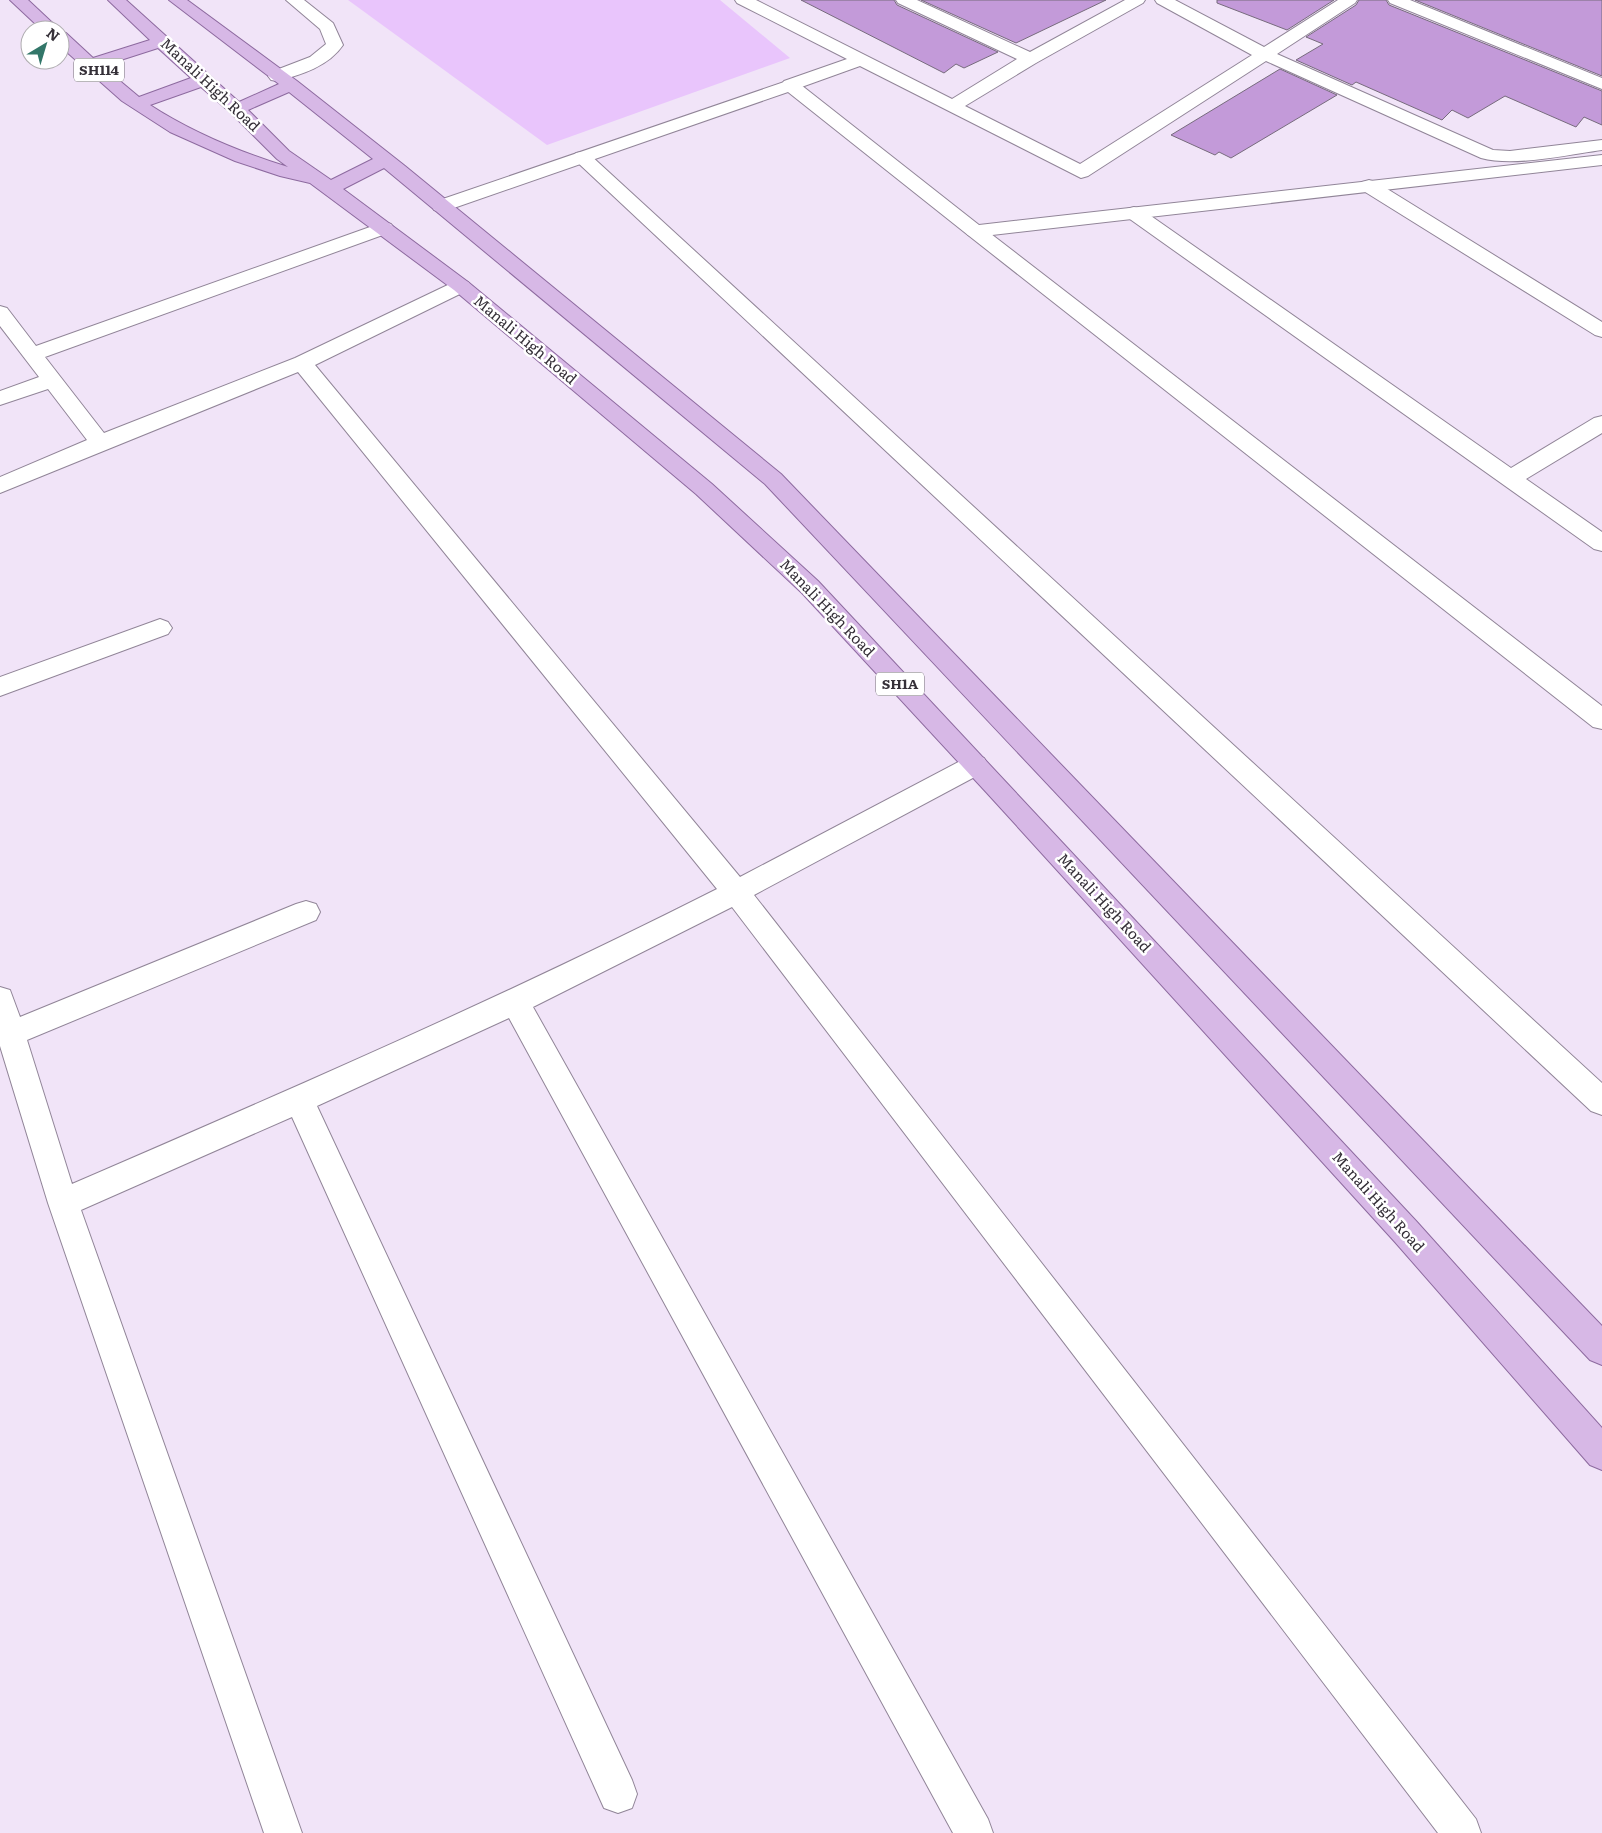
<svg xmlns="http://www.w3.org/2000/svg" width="1602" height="1833" font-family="Literata,serif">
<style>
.green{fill:#e9c5fc}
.building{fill:#c39ad9;stroke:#776b7d}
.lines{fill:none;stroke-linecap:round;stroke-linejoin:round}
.street-casing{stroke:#918598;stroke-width:2}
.secondary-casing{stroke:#918598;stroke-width:2}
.primary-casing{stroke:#8d6a9f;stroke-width:2}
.street{fill:#fff;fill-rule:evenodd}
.secondary{fill:#fff;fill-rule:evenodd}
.primary{fill:#d7b8e6;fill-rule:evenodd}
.labels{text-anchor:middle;stroke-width:5;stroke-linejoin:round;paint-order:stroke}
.shield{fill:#fff;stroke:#726e74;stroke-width:1}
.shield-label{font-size:14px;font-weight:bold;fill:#353038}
.street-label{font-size:15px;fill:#353038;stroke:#fff}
</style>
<rect width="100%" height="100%" fill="#f1e4f8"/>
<!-- green -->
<path class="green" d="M348,0H720L790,58L547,145Z"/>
<!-- building -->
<path class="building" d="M801,0H894L897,5L998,52L964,68L956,64L944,73Z
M921,0H1106L1016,43Z
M1217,0H1334L1287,30L1217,3Z
M1359,0H1386L1389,5L1602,91V125L1584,117L1576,127L1505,96L1468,118L1452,110L1442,120L1356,82L1352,85L1296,60L1323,44L1306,37L1356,5Z
M1415,0H1602V76Z
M1280,69L1337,95L1231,158L1219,152L1215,155L1171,135Z"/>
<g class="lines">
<defs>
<path id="street" d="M286,0H304L333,23L343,45C329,66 301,75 277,81L271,80L268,76L271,72L310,57L326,44L320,29Z
M735,0H756L952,99L1017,59L898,3L896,0H917L1030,52L1125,0H1145L1143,3L1036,63L965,106L1080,164L1252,55L1157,3L1155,0H1175L1264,47L1338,0H1357L1355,3L1277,54L1493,150L1510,151L1602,140V150C1566,155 1514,167 1481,158L1266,61L1088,176L1081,178L860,66L796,89L790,90L784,89L781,85L784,81L847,59L737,3Z
M1388,0H1410L1602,78V89L1390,3Z
M582,152L588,153L1602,1083V1115L1591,1111L576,161L573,157L576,153Z
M1369,180L1376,182L1602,322V337L1595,335L1362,190L1360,186L1362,182Z
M1134,207L1141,209L1511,468L1594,418L1602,416V433L1526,479L1602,532V551L1594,549L1127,217L1125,213L1127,209Z
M384,222L391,224L394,228L391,232L45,357L104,433L295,358L454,282L461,280L468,282L471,286L468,290L315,365L740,877L966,758L975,755L984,758L988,765L984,772L754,895L1476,1819L1481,1833H1438L732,907L533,1007L988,1819L993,1833H953L509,1018L317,1106L632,1780L637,1794L632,1808L618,1813L604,1808L292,1117L81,1210L302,1833H264L48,1203L0,1046V987L10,990L20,1017L296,904L306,901L316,904L320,912L316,920L27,1040L72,1184C289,1090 506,996 717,889L298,372L0,493V477L87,440L48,389L0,405V391L39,377L0,326V306L7,308L36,346Z
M975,225L982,227L1602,706V729L1593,727L968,235L965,231L968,227Z
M160,619L168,622L172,628L168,634L0,696V677Z"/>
<path id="secondary" d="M790,80L796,81L979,225L1602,155V165L975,237L968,235L788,92L448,210L441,212L434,210L432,206L434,202Z"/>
<path id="primary" d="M10,0H28L60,30H42Z
M108,0H126L239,102L279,84L169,0H187L297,81L405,166L781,474L1602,1326V1365L1590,1360L765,484L384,168L343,189L468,282L712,484L818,581L1417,1222L1602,1428V1470L1590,1465L1395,1242L987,793L802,593L696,494L454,290L310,183L280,176L235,161L170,132L122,101L60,46V32L66,33L93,58L150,40ZM158,48L191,78L139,97L102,66ZM201,87L231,113L277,159L288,167C240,152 193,133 150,105ZM289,92L373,159L331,180L289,151L248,110Z"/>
</defs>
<!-- street casing -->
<use href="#street" class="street-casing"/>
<!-- secondary casing -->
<use href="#secondary" class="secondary-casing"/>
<!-- primary casing -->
<use href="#primary" class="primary-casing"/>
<!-- street -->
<use href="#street" class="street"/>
<!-- secondary -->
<use href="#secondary" class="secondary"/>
<!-- primary -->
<use href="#primary" class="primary"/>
</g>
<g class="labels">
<!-- shield labels -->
<g class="shield">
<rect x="74" y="58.5" width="50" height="23" rx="4"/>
<rect x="876" y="672.5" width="48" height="23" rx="4"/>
</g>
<g class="shield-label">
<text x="99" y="75">SH114</text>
<text x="900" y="689">SH1A</text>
</g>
<!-- street labels -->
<g class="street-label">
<text transform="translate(210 85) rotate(43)" y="5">Manali High Road</text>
<text transform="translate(525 340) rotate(40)" y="5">Manali High Road</text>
<text transform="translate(827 608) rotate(46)" y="5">Manali High Road</text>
<text transform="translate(1104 903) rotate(47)" y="5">Manali High Road</text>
<text transform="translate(1378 1202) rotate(48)" y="5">Manali High Road</text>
</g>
</g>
<!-- north arrow -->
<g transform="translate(45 45) rotate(38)"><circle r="24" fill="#ffffff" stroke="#aeacaf"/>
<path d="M0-4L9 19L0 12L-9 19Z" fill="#327669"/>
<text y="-8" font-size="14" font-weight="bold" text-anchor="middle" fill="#353038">N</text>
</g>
</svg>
